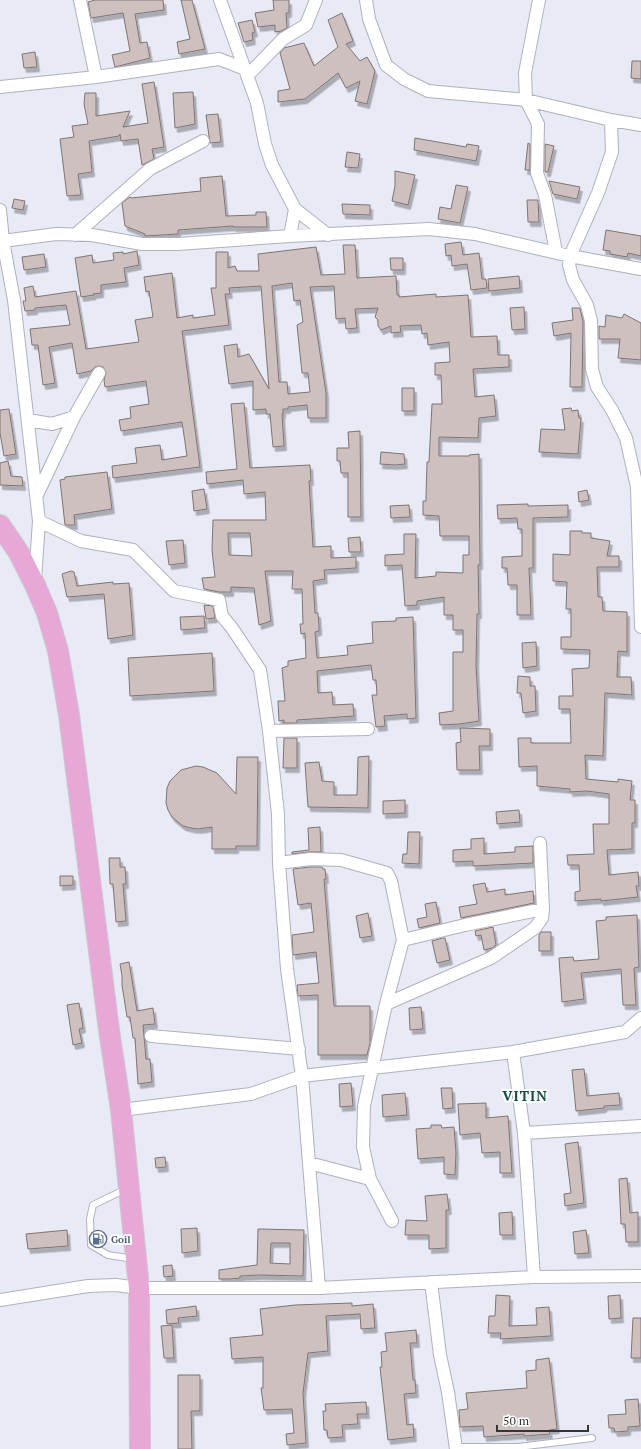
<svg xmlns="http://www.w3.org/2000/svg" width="641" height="1449" font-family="'PT Serif',serif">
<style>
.building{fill:#cdc0be;stroke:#807472;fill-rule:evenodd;filter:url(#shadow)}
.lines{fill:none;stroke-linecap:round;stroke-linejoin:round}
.service-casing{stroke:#afb1bc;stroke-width:8}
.minor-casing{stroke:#afb1bc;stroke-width:14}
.trunk-casing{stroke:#cacacc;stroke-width:22}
.service{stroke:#fff;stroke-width:6}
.minor{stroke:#fff;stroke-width:12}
.trunk{stroke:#e7a7d7;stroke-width:20}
.labels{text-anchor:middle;stroke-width:4;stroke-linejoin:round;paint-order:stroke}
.service-label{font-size:10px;font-weight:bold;fill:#4e5e75;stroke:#fff;text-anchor:start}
.district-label{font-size:14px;font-weight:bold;letter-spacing:1px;fill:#134e46;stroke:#fff}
</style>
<defs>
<filter id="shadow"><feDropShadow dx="2.5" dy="4.5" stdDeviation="0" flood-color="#0004"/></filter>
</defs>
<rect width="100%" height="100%" fill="#e8eaf5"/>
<!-- building -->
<path class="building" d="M95,0H163L164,10L135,14L140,43L147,42L150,58L115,67L112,55L130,51L123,13L91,18L88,2Z
M181,0H192L205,49L179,54L177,42L190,39Z
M273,0H289V13H286L287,28L281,31L275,32V25L258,27L255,13L274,10Z
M342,13L353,41L346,44L360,61L367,57L375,71L367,104L355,101L360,81L346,88L338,73L305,99L278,102V91L290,89L280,53L284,48L304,43L314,66L338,47L328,20Z
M252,20L255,32L252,33L253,40L244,42L238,23Z
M35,52L37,67L24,68L22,54Z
M632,61H641V79L631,78Z
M154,82L164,147L152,149L154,159L142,165L138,139L121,141L120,134L119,136L89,141L92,172L78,174L81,195L67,196L60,139L74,137L72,126L88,124L84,104L85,93H96V116L130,111L123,127L148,123L142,84Z
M193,92L195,124L175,128L173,93Z
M218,114L221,142L210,143L206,115Z
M415,138L466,147L467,144L479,146L476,161L414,150Z
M528,143L530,144V170H525Z
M545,144L554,146L548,172H545Z
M347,152L360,154L358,168L345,167Z
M395,171L415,175L408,205L392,201L395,186Z
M222,176L226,216L256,215V212H266L267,227H233V226L178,230V234L145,236V234L125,226L122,203L130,197L131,198L201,191L200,178Z
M549,181L580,187L577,199L553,194Z
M456,185L468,187L460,223L438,219L440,207L451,209Z
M14,199L25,201L23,210L12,208Z
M527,200H538L539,222H528Z
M342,204L370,205V215L343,214Z
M606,230L641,236V256L628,253L627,257L610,254V251L603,250Z
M461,242L463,255L479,253L482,279H486L487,288L471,290L467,264L452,266L451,255L446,256L445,244Z
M343,245H355L357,278L396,276L397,295H399V297L436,294V297L468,295L471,337L497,336L498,355H509V367L473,369L475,397L494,395L496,416L479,418L478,438L439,437V456H469V455L479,454L480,565H478L479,614H477L476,665L479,721L460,724L440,725L439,713L453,711V652H463V630H453V615H444V597L417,601V605L405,606L402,565L385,566V555L404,554V534H416L415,578L436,576V572L463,573V555H469V536H440L439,516L423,515V501H426V497L427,462H429L432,404H442L441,375H435V363L450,362L449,342L428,345L427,333L422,334L421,325L400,326L401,332L391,333V326L381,330L378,326V320L375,317L378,308L355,309L357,328L346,329L345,318L336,319L334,286L310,287L326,393V418H308L307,405L288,407V409H283V414H282L284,446L273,447L270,414H266V409L253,410V381L229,384L224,346L237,344L238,357L249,354L269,389L261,286L229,288L230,294H225L229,325L182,331L200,467L113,478L112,466L137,463L135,448L160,445L162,460L187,456L182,422L121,431L119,420L131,418L130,407L149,404L146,381L105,387L104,380L106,373L103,367L99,366L95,367L91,371L77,374L72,343L49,347L55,383L43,385L38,345H32L30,329L70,325L66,305L35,308V310L25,311L23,301H26L24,288L33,286L35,297L76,291L86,349L139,342L135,320L153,317L149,291L146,292L144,277L172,273L177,318L193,315V318L215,315L211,288H216V252H228V268L235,266L237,271H259L258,254L316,247L321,275L345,274ZM292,283L294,301L300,300L303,322L297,325L302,373H308L310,392L288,394L287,382H279L272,286Z
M137,251L139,265L124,268L126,282L101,285V293L93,294L94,295L81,297L75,258L92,255L93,263L114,260L113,253L123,252V254Z
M44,254L46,267L24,270L22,257Z
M390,258H403V270H391Z
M519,276L520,288L489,291L488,279Z
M524,307L525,329L512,330L510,308Z
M572,308H580L583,322L582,387H570L571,333L554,336L552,323L573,320Z
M624,314L641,323V360L618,358L620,339H599V326L605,327L606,315L622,318Z
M402,388H414V411H402Z
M244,403L250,468L310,465L311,481H309L313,547L331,546V558L356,557V568L324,570L325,579L313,581L315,613H318L319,625V631L315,632L317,658L348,655L347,646L373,643L372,622L396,621V618L413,617L416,718L407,719V714L384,716L385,726L376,727L372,695H377L376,680H373L371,665L317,671L318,693L332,692L333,705L353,704L354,716L297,720V723H284V720L279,721L278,701H285L282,668L288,666V661L306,658L305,633L301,634L300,624H303L302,589H292L293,571H265L271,621L259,625L254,588L231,587V592H219L204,589L202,578L215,577L212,550L213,520H266L265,492L244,494L243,480L207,484L206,472L237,469L231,404ZM228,533H250L252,556L229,555Z
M571,408L572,411L578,410L579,418H581L578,454L539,452L541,429L565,430L562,409Z
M9,409L16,454L4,456L0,433V410Z
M360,431L361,517H348V473H341L340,461H337V448H349L348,432Z
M381,452L404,454L405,464L395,465L380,464Z
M8,461L11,476L22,477L23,486L0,485V463Z
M107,472L112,509L74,515L75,525H65L60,480L65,479V477Z
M204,489L207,509L194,511L192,491Z
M587,490L589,500L579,502L578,492Z
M528,504V506L568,505V517L533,518V568H529L531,615H517V585H508L507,568H502V557L522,556V529H518L517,518L498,519L497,505Z
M409,505L410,517L391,518L390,506Z
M570,531H582V533H591V538L610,541L607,556H619V567H597L598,597H602L603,611L627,612V652L618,651L617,677H631L632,695L605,693L603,756L585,755L586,779L618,782V779L632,781L630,800H635V823H632V849L607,850L609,875L638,872L639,886H636L638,897L601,901V899L575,901V892L580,891L579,865H568L567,855L594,854L593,824H609V794L587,791L570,792V789L537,786V766L519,767L518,738H531V743H571L570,709H559V696H573L572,669L589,668L590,650L561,649V637H571V609H566L567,582L553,581V554L570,555Z
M360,537L361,552H349L348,538Z
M183,540L185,563L169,565L166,541Z
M71,571L74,572L77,586L113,582V584L129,583L133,635L108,639L104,594L67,597L62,574Z
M204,605L213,606L215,618L206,619Z
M204,616L205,628L181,630L180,617Z
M536,642L537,666L523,668L522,643Z
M212,653L214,691L130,696L128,658Z
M518,676L530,677V686H535L536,711L523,713L521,693H517Z
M460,728L490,729V746H479L480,770H457L456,743L461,742Z
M284,738H297V768H283Z
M369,756L368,808L308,807L305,763L319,762L322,781L334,782V795H357L358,757Z
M237,757H258L257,846H236V849H212V827L198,829L191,828L183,826L172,817L168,810L166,803L167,788L170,781L181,770L196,766L203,767L217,773L236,794Z
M405,800V813L383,814V801Z
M519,810L520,822L497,824L496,812Z
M320,827L321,852H309L292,854V852L309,850L308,828Z
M408,832H420L419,864L402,863L403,854H407Z
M484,838V854L515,852V847L533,846V863L473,866V861L453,862V850L471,849V839Z
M109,858H120V867H125L126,884H123L126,921L116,922L113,884H110Z
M310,867H322L323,869H325L326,879H324L334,1006H370V1043L367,1055H318V995L298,996L297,985L319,983L316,952L293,955L292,935L314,932L311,903L298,905L293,869Z
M60,876H73V885L60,886Z
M485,883L487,892L505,889V895L533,891L534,903L461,918L459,907L477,904L473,885Z
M436,902L440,923L419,928L417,919L427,917L425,904Z
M368,913L372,936L360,938L356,916Z
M637,915L639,967L634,968L636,1005H623L621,969L581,973L584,999L562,1002L559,958L573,957L574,961L599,959L596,921L606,920V917Z
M493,927L496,945L492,948L484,950L481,935L476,936L475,931Z
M541,932H551V951H539V935Z
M443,938H445L450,960L437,963L432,941Z
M129,962L137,1011L153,1008L155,1024L143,1025L146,1059H150L152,1082L138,1084L135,1038H133L130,1017H127L122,985V976L120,964Z
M79,1003L83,1028L79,1029L82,1043L73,1045L67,1005Z
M421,1007L423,1029L410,1030L409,1008Z
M584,1069L587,1096L619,1093L620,1105L604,1106V1108L576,1111L572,1070Z
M351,1083L353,1106L340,1107L339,1084Z
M441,1088H452L453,1108L443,1109Z
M405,1093L407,1115L383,1117L382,1095Z
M486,1103V1118L508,1116L512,1173H500V1152L482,1153L480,1133L460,1135L458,1104Z
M431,1125H441L442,1128L454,1127L456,1153L455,1175L444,1174V1157L418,1159L416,1129L431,1128Z
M578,1142L584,1203L565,1206L564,1194L571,1193L565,1144Z
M165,1157L166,1167L156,1168L155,1158Z
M627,1178L630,1213L638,1212V1242H626L625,1224H621L619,1179Z
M447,1194L449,1210H446V1248L429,1249V1235H405L406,1220L427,1221L425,1196Z
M512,1212L513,1235H500L499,1213Z
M197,1228L198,1251L182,1253L181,1229Z
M258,1229L304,1230L303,1276L259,1275L240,1276V1278L230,1279H219V1270L257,1265ZM271,1243H290V1264L270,1263Z
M67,1230L68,1246L28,1249L26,1234Z
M586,1230L589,1253L575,1254L573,1232Z
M172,1265L173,1276L164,1277L163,1266Z
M496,1295L510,1296L509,1326L537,1325L536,1308L549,1307L551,1336L500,1339L501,1333H488L489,1316H495Z
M620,1295L621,1318L609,1319L608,1296Z
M352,1303V1306L373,1304L375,1328L361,1329L360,1314L326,1316L328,1351L308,1353L303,1393L306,1443L287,1445L286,1434L294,1433L292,1409L264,1410L261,1388H263V1357L232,1359L230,1338L263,1335L260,1309L295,1305Z
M196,1306L197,1316L178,1318L179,1323L167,1324L166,1310Z
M633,1318H641V1358H631Z
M172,1325L174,1358H164L161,1326Z
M416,1330L417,1343H410L413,1380H415L416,1393L404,1394L407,1425L413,1424L414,1437L388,1440L380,1367H382L381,1352L387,1351L385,1333Z
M549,1358L557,1429L549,1430L550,1434L524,1436V1434L484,1437L483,1426L460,1427L459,1410L468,1409L466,1393L527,1388L526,1371L536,1370V1360Z
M178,1375H200V1411H191L192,1449H178Z
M638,1399L640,1426L628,1427V1431L615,1432L614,1428H609L608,1415L626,1414L625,1400Z
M366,1402L367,1414H357L358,1424L342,1425L343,1437L328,1438L327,1430H324L323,1411H326L325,1404Z"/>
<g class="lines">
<defs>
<path id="service" d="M126,1189L93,1205L90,1219L91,1245L108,1255L134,1259
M456,1447H518L592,1438"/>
<path id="minor" d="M80,0L96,77
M220,0L257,103L265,144L272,165L295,209L328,235
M366,0L369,19L386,65L404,79L428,91L526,100L538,124L537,173L545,195L556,252
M539,0L525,73L526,100L611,120L641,125
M247,76L283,39L306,25L316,0
M0,87L96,77L219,59L245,69
M611,120L612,152L598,193L570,256L569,265L573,280L587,305L591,321L592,369L597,387L612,410L626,438L637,487L641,627
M0,210L3,241L14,300L39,521L35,580
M75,235L150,169L203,141
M290,236L295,209
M3,241L56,234L92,235L142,244H178L290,236L429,229L475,234L570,256L641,269
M28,420L52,424L74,417L99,373
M37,495L74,417
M39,521L81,541L133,550L174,591L219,600L222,616L232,628L260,670L269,731L278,814L279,863L287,969L302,1076L319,1288
M269,731L368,729
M279,863L310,859L341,860L387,873L391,881L403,940L386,1004L364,1106L363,1147L370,1179L392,1221
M403,940L465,925L543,909
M386,1004L491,958L535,928L542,918L543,909L540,843
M151,1036L299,1049
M513,1052L524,1133L534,1277
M121,1110L251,1094L302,1076L513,1052L625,1032L641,1018
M524,1133L641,1126
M309,1163L370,1179
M431,1282L440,1355L448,1392L456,1449
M0,1300L88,1286L116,1285L139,1288H319L534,1277L641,1276"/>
<path id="trunk" d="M0,525L19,553L35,585L47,613L58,651L69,715L109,1030L121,1110L139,1288L140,1449"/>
</defs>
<!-- service casing -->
<use href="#service" class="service-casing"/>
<!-- minor casing -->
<use href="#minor" class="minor-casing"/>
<!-- trunk casing -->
<use href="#trunk" class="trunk-casing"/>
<!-- service -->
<use href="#service" class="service"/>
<!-- minor -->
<use href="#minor" class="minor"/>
<!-- trunk -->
<use href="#trunk" class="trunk"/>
</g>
<!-- icons -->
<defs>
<symbol id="fuel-ring" viewBox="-11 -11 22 22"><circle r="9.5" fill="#fff" stroke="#5c6f8a" stroke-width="1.5"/><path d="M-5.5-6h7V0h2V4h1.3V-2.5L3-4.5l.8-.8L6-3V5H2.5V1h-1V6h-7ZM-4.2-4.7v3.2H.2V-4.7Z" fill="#5c6f8a"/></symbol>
</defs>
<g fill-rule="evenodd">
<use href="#fuel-ring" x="88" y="1229" width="20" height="20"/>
</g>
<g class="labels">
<!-- service labels -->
<g class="service-label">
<text x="111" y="1243">Goil</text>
</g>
<!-- district labels -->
<g class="district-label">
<text x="525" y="1101">VITIN</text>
</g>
</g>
<!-- scale -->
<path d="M497 1425v6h91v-6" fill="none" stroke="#343539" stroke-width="2"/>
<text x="503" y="1425" font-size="12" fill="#343539" stroke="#ffffff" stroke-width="3" paint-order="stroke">50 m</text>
</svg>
